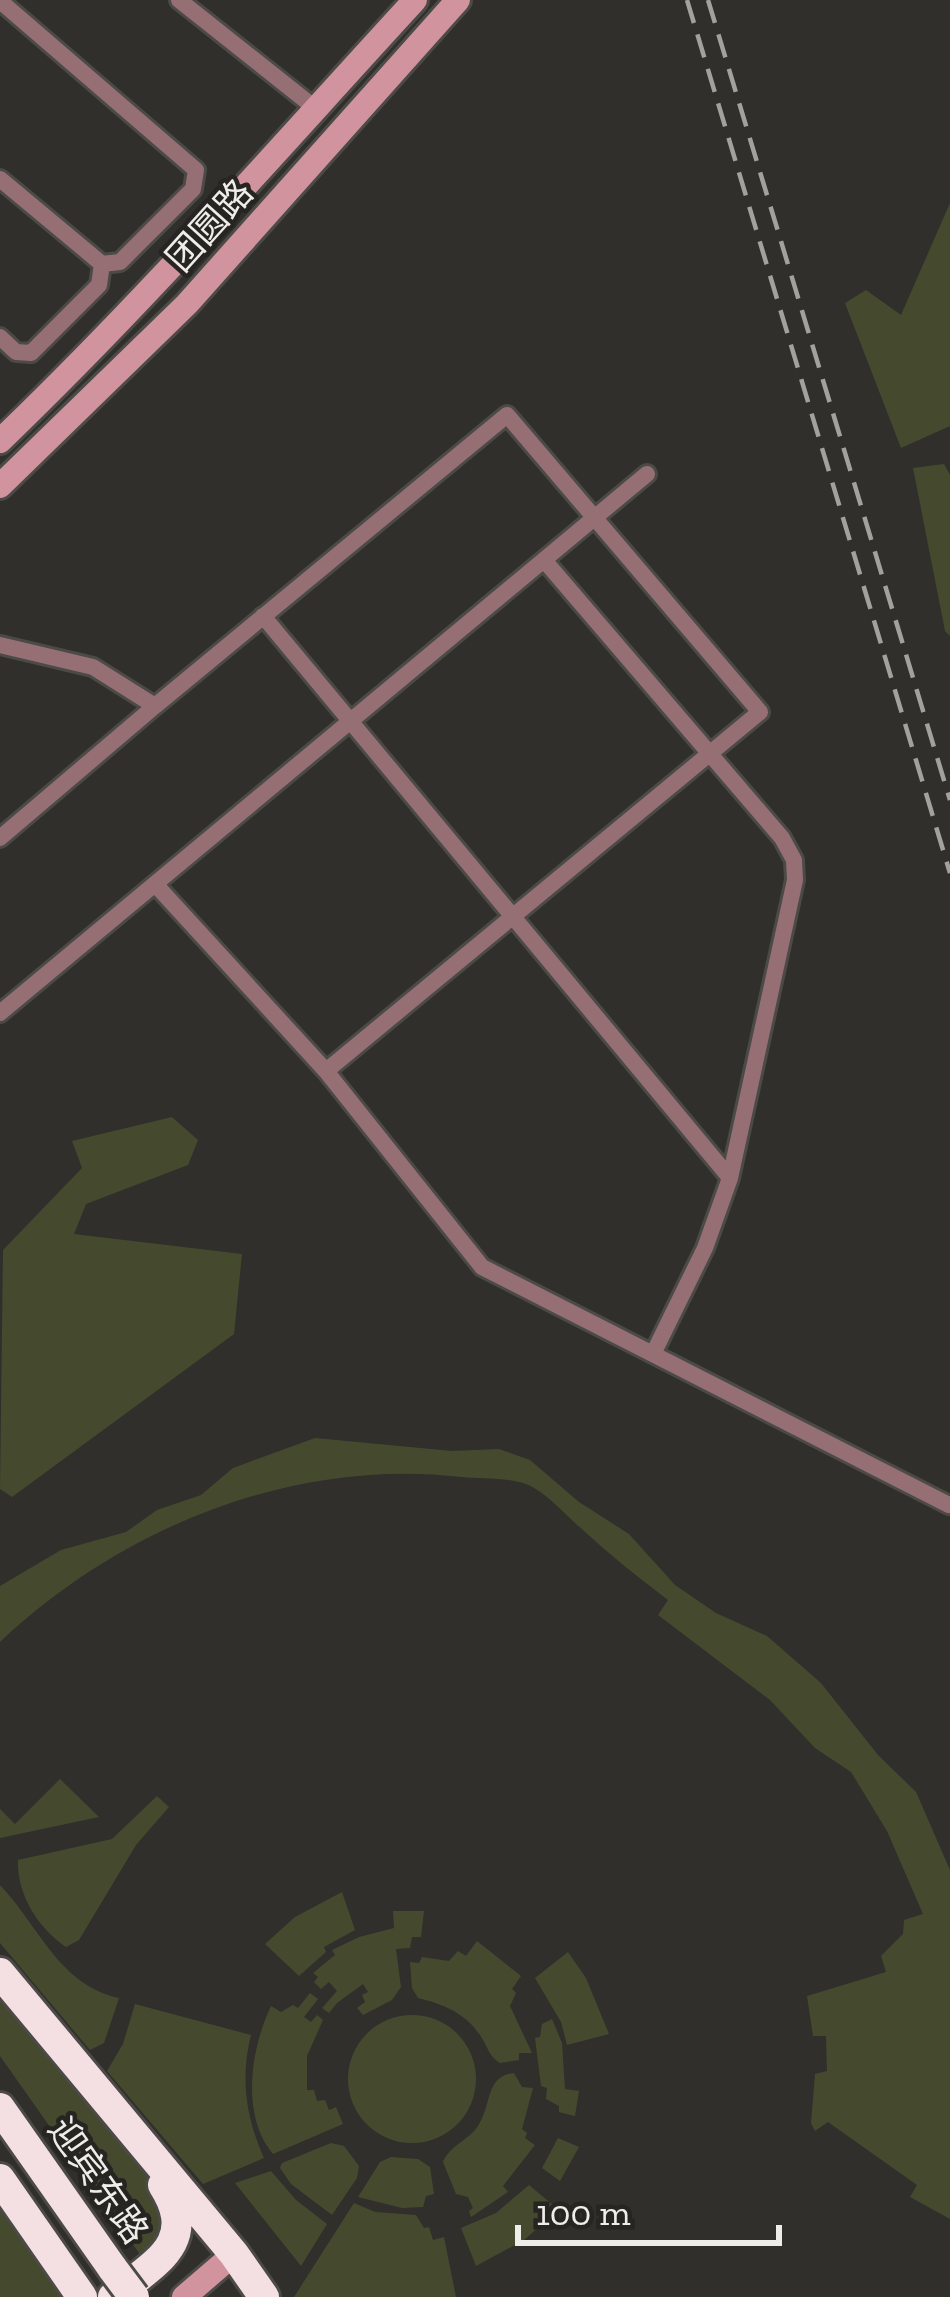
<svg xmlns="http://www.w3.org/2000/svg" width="950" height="2297" font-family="'Zilla Slab','Noto Sans SC',serif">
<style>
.green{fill:#454a2f}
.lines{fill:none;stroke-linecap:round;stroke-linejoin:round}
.street-casing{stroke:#4b4a46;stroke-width:22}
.secondary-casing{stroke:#4b4a46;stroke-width:30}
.highway-casing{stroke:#4b4a46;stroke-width:36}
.street{stroke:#966f75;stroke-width:16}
.secondary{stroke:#d1939d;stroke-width:24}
.highway{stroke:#f4e0e3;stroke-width:30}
.rail{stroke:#a2a19e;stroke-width:4.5;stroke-dasharray:24 12;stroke-linecap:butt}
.highway-bridge-casing{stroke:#4b4a46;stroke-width:36;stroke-linecap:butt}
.highway-bridge{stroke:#f4e0e3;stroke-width:30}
.labels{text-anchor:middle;stroke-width:9;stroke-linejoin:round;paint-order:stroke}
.street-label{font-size:36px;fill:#eeedea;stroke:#262521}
</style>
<rect width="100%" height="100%" fill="#302f2b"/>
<!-- green -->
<path class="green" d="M950,203V426L901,448L845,303L866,290L901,315Z
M944,464L950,475V636L945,631L913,468Z
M172,1117L198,1140L188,1165L86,1204L74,1234L242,1254L234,1334L12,1497L0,1489L3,1250L82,1168L72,1141Z
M315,1438L452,1451L499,1449L530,1460L579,1502L629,1534L675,1585L716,1613L767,1636L821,1683L878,1755L916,1792L950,1870V2219L910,2197L917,2185L828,2122L815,2131L811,2123L815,2074L827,2071L826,2036H813L807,1996L886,1972L881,1956L903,1934L904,1920L923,1914L887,1831L851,1772L815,1748L770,1700L658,1615L668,1600C639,1578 610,1555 583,1530C567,1517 552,1498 534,1488C517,1477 483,1479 462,1477C294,1457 120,1528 0,1642V1586L61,1550L126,1532L157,1510L201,1495L233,1468Z
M60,1779L99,1817L0,1838V1809L15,1824Z
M157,1796L169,1807L136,1845L79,1940L66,1947C37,1927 17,1894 18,1860L112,1839Z
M0,1885C39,1926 59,1985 119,1998L104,2043L90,2050L0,1943Z
M342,1892L355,1930L324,1947L326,1952L299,1976L265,1944L295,1917Z
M393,1911H424L421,1937H412L410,1948L396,1949L401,1987L392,2000L363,2015L357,2008L365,2002L362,1995L368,1992L363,1984L337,2003L329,2013L322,2008L337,1991L329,1982L321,1989L314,1982L318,1977L313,1973L335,1955L332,1950L359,1937L394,1928Z
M477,1941L521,1976L512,1989L516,1993L510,2006L532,2053H519V2060L500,2063C489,2056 489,2050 483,2040C468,2014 446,2005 418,1998L412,1988L410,1962L419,1963L422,1957L449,1961L458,1951L466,1956Z
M568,1952L586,1978L609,2034L567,2045L561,2022L535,1978Z
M0,1988L165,2196L173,2214L146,2263L0,2056Z
M310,1993L318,1999L304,2017L311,2022L317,2015L323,2020L307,2056V2090H314L317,2101L325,2100L329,2110L336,2107L343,2124L273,2154C240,2115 251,2048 271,2006L281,2012L293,2005L298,2008Z
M135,2004L251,2035C240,2078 246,2118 264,2158L203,2184L107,2071L123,2044Z
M348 2079a64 64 0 1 1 128 0a64 64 0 1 1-128 0Z
M552,2019L562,2043L565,2089L579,2091L575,2116L559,2112V2106L546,2099L547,2088L541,2086L535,2038L540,2037L542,2024Z
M514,2073L522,2087L533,2088L522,2129L527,2133L525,2138L535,2145L503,2186L508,2192L471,2217L469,2211L473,2208L468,2197L456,2194L443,2162C450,2145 468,2141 478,2126C492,2105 485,2076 514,2073Z
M558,2138L579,2147L560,2181L542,2168Z
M331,2143L344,2146L359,2166L357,2178L332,2215L291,2184L280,2168L282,2163Z
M391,2157L418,2159L430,2167L434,2194L426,2196L423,2207L402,2208L358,2197L380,2162Z
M271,2171L296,2200L327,2224L301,2266L235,2183Z
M529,2185L559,2210L524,2240L476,2266L461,2228L496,2213Z
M354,2203L375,2212L416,2215L424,2228L429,2227L433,2240L444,2237L456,2297H294Z
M0,2209L61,2297H0Z"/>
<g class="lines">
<defs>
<path id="street" d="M179,0L315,108
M0,1L196,170L193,189L120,262L102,264
M0,179L102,264L99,285L31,353L16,352L0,337
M544,560L782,838L794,860L795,880L730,1178L705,1248L653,1354
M263,616L730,1178
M0,645L93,667L155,706L0,838
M155,706L507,415L760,712L326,1071
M155,884L326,1071L482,1267L949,1505
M0,1013L647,474"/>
<path id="secondary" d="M0,441C146,301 278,149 415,0
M0,486L187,304L458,0
M184,2297L234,2254"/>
<path id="highway" d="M0,1973L234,2254L264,2297
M0,2108L113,2269
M0,2179L82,2297
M113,2297C154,2263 200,2243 163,2185"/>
</defs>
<!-- street casing -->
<use href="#street" class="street-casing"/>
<!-- secondary casing -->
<use href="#secondary" class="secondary-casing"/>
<!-- highway casing -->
<use href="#highway" class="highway-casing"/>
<!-- street -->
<use href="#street" class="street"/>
<!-- secondary -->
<use href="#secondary" class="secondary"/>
<!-- highway -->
<use href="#highway" class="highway"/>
<!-- rail -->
<path class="rail" d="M687,0L950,873
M708,0L950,800"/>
<defs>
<path id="highway-bridge" d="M113,2269L134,2297"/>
</defs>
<!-- highway-bridge casing -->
<use href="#highway-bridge" class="highway-bridge-casing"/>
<!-- highway-bridge -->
<use href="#highway-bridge" class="highway-bridge"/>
</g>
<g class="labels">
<!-- street labels -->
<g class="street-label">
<text transform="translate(209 225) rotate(-48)" y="13">团圆路</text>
<text transform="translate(99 2180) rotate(55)" y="13">迎宾东路</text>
</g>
</g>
<!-- scale -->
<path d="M518 2225v18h261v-18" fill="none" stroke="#eeedea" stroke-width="6"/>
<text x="536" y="2225" font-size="36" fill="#eeedea" stroke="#262521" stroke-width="9" paint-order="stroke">100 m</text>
</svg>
